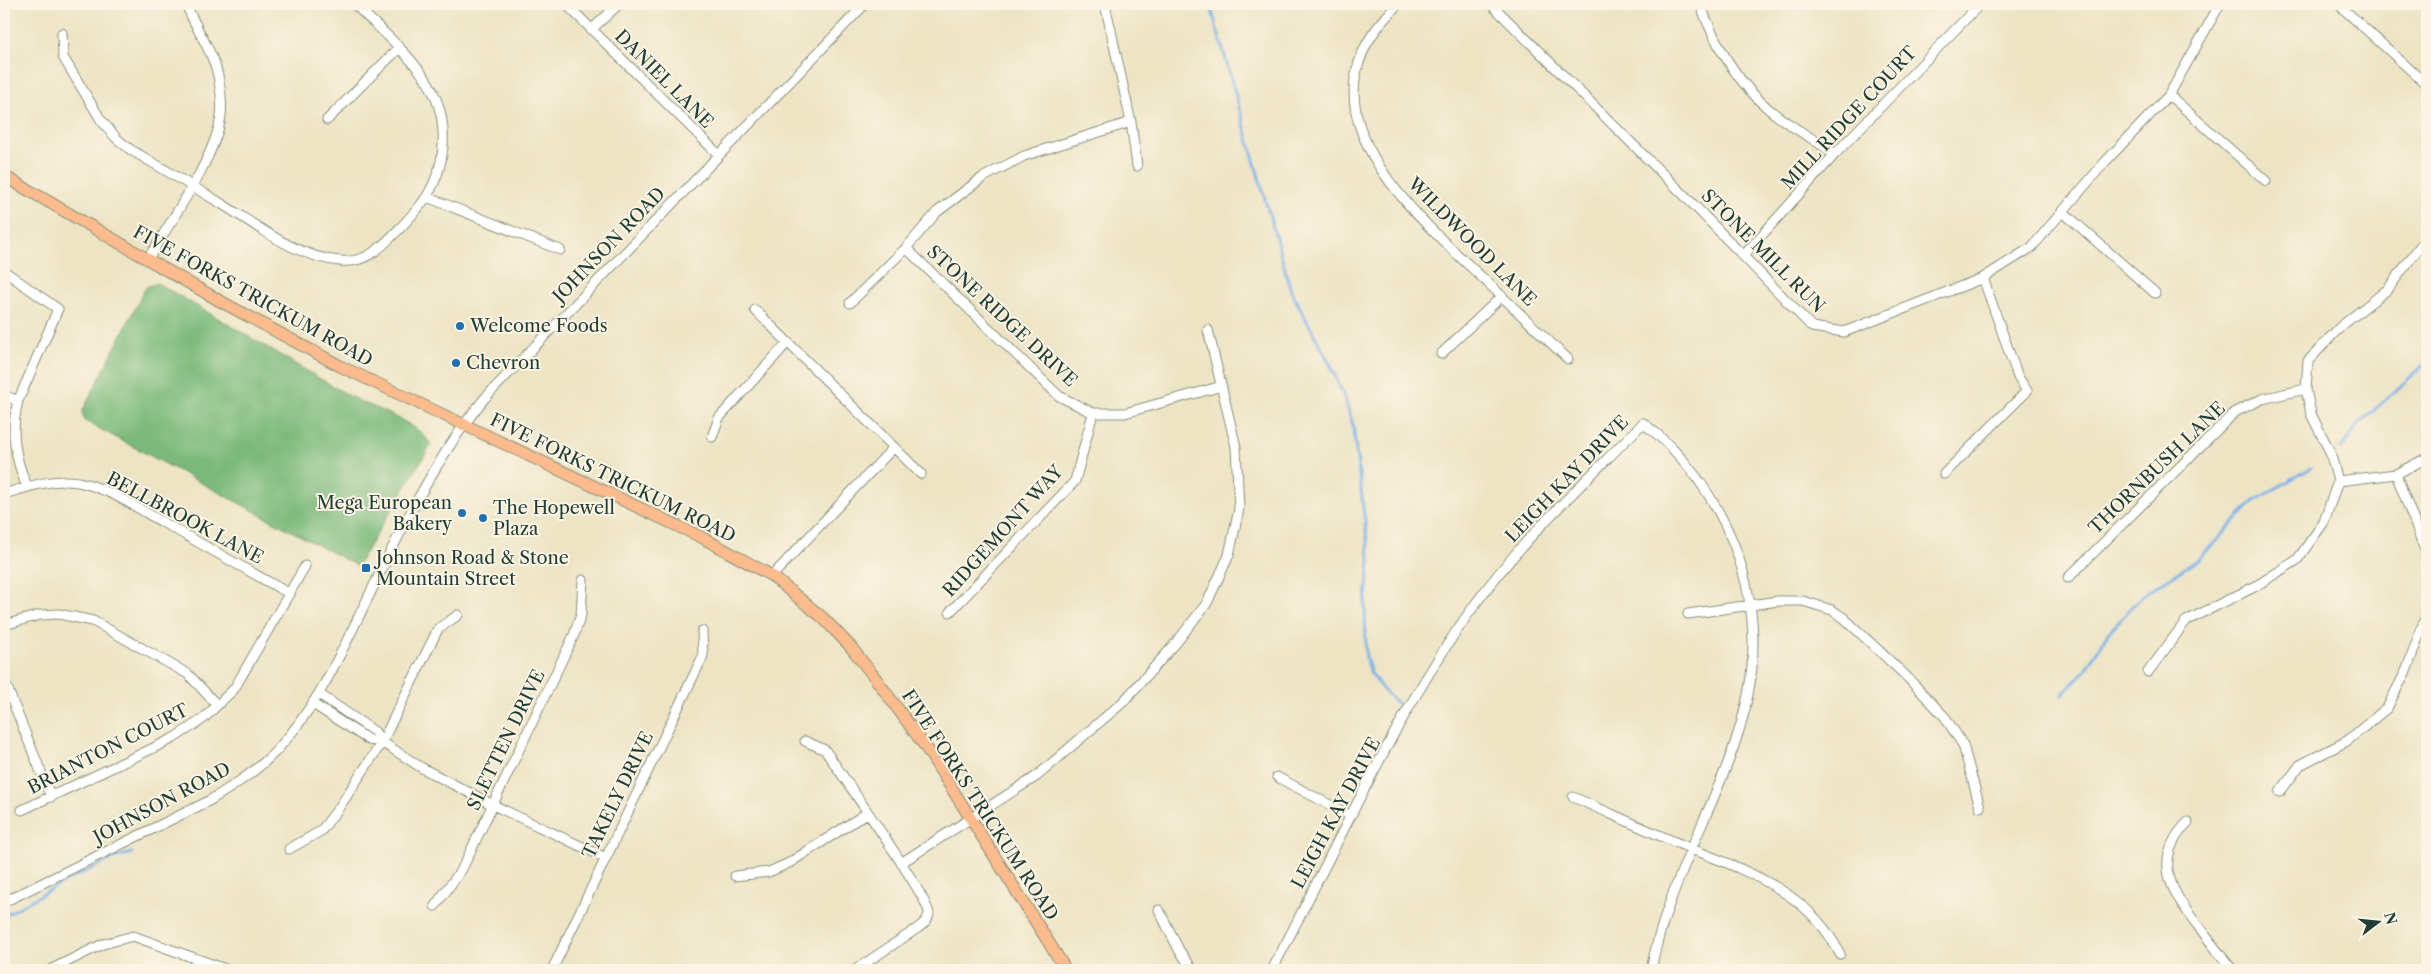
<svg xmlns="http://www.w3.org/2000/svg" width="2431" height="974" font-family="'Libre Caslon Text',serif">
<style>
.forest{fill:#7ab97a;stroke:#4c7b57}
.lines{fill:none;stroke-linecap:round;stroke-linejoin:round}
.stream{stroke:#7ab1e9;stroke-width:3}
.minor-casing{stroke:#86907c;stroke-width:11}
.major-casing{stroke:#86907c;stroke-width:13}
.minor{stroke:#fff;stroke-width:9}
.major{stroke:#fbbb8c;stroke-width:11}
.poi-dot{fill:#1f6fb2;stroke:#fcf5e5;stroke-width:2}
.labels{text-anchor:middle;stroke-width:4;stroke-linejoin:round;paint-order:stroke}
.street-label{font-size:18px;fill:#1f3d34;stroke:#fcf5e5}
.poi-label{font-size:18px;fill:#1f3d34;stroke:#fcf5e5;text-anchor:start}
</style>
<rect width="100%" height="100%" fill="#fcf5e5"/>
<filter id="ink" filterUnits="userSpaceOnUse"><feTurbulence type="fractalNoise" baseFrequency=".02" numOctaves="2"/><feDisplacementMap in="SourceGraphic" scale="10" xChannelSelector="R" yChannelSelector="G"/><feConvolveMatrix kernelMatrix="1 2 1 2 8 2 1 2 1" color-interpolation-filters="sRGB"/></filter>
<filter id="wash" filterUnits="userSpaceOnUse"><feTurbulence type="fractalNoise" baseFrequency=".0096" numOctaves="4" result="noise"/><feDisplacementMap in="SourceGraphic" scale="20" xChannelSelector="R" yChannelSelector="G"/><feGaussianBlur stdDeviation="1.12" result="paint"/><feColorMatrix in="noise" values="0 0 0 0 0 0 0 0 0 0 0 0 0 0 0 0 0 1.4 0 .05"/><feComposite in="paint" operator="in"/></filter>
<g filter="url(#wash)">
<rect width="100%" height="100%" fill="#ede4c4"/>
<!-- forest -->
<path class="forest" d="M157,283C221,319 284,358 348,395C370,408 419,421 431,445L357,566L85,421L82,412L146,287Z"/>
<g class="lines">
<!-- stream -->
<path class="stream" d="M1210,4L1291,291L1331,366L1345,399L1353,425L1370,564L1365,602L1366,658L1371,673L1382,689L1400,706
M2341,449L2359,424L2427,362
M2062,695L2084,671L2111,630L2144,594L2199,559L2254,501L2311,468
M4,916L58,885L116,857L132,853"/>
</g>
</g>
<g filter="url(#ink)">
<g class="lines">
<defs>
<path id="minor" d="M566,4L719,155
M1105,4L1131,122L1137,166
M1398,4C1378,25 1362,44 1356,74C1339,154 1437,235 1488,283C1515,309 1541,334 1568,359
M1491,4L1686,197L1812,327L1844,332L1983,278L2032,247L2106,161L2169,95L2220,4
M1700,4C1715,44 1737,83 1771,111C1791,127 1814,139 1835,154
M2338,4L2427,85
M591,30L619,4
M62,33L63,57L101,120L116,138L131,150C162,168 192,186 222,204C259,227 296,257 340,261C369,264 385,243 403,225C411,216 421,206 427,196C449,160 449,113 425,78C405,50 378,27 354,4
M2169,95L2266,181
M327,120L399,48
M427,197L560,250
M2062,211L2155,293
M906,248L1059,396L1093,413H1125L1222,386
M1744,255L1835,154L1980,4
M148,259C170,222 216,157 221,116C222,106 221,91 219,81C215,54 196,30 186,4
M4,271L58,309L18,401C10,432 15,458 27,487
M850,303L906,248L937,212L982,178L1024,156L1131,122
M755,310L921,474
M1441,354L1502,296
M4,395L18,401
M712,437L719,418L788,342
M1944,474L2027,391L2018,377L1983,278
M2396,474L2427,555
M2338,481L2396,474L2427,458
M4,494C27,487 53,478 78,482C109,488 137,508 164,523C206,547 248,570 290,594
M772,576L894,447
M2068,578L2235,412L2262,399L2306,389
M950,612L1075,481L1093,413
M1688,614L1778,601H1803L1832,610L1844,618L1906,676L1945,717L1963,745L1980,807
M4,625L40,615L59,614L93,621L188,674L217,705
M2148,672L2186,621L2256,586L2297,560L2324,522L2338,481L2330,452L2311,414L2306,389L2308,361L2340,327L2388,289L2427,237
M4,680L51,797
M319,694L375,732L382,742L422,768L493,805L606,858
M313,704L369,740L382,742
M805,741L825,750C839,771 930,899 929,914C928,921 923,924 918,928L855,970
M1277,777L1351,816
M2280,792L2300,765L2347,741L2387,708L2407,669L2427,613
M1573,797C1612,814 1652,833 1692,849C1750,872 1811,894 1840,954
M22,810L143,753L174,738L203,719L234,689L305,566
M2188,822C2149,862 2173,894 2202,931C2212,944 2222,958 2233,970
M289,849L321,831L340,806L382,742L438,629L458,615
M901,863L1037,776L1123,702L1176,643L1207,603L1229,555L1239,509L1236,447L1208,330
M735,876L769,872L789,863L867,813
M4,902L207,802C232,787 257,771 277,750C316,708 338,659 363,608C398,536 433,461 484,399L865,4
M435,906L462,869L574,635L581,615L583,580
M1159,910L1179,950L1193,970
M50,970L103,944L133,936L228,970
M552,970L703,656L702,631
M1272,970C1337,847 1394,716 1476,603C1524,537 1586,481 1643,423C1684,453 1716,499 1734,545C1799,713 1680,817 1651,970"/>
<path id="major" d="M4,176L220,301L342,367L703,538L772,576L823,618L850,646L876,679L927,749L1066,970"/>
</defs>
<!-- minor casing -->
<use href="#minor" class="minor-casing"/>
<!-- major casing -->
<use href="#major" class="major-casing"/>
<!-- minor -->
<use href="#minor" class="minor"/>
<!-- major -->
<use href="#major" class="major"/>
</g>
</g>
<!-- markers -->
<g class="poi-dot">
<circle cx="460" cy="326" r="5"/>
<circle cx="456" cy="363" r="5"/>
<circle cx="462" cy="513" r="5"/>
<circle cx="483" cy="518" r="5"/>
<rect x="361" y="563" width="10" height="10" rx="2.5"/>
</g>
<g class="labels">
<!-- street labels -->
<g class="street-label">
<text transform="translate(664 79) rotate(45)" y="6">DANIEL LANE</text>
<text transform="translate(1849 118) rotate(-47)" y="6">MILL RIDGE COURT</text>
<text transform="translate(1472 242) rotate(45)" y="6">WILDWOOD LANE</text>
<text transform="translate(609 245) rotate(-46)" y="6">JOHNSON ROAD</text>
<text transform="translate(1763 251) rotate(45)" y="6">STONE MILL RUN</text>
<text transform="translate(253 296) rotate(29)" y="6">FIVE FORKS TRICKUM ROAD</text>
<text transform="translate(1002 316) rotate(43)" y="6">STONE RIDGE DRIVE</text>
<text transform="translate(2157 468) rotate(-44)" y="6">THORNBUSH LANE</text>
<text transform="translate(613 478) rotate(26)" y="6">FIVE FORKS TRICKUM ROAD</text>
<text transform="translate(1567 479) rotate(-46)" y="6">LEIGH KAY DRIVE</text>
<text transform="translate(185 518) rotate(28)" y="6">BELLBROOK LANE</text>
<text transform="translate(1003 531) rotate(-48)" y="6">RIDGEMONT WAY</text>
<text transform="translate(506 740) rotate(-64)" y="6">SLETTEN DRIVE</text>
<text transform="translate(108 749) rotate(-27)" y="6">BRIANTON COURT</text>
<text transform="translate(618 795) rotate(-64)" y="6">TAKELY DRIVE</text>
<text transform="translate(162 803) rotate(-28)" y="6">JOHNSON ROAD</text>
<text transform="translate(980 805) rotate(57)" y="6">FIVE FORKS TRICKUM ROAD</text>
<text transform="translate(1336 813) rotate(-62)" y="6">LEIGH KAY DRIVE</text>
</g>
<!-- poi labels -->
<g class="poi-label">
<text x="470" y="332">Welcome Foods</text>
<text x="466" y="369">Chevron</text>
<text x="452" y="509" text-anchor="end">Mega European<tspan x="452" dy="21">Bakery</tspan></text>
<text x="493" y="514">The Hopewell<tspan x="493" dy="21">Plaza</tspan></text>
<text x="376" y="564">Johnson Road &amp; Stone<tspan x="376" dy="21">Mountain Street</tspan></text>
</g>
</g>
<!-- margin -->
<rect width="2431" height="974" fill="none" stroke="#fcf5e5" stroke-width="20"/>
<!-- north arrow -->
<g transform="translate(2378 922) rotate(74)" stroke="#fcf5e5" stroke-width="4" paint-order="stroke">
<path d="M0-4L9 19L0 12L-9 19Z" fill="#1f3d34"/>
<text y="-8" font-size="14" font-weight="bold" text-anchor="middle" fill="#1f3d34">N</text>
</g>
</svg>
